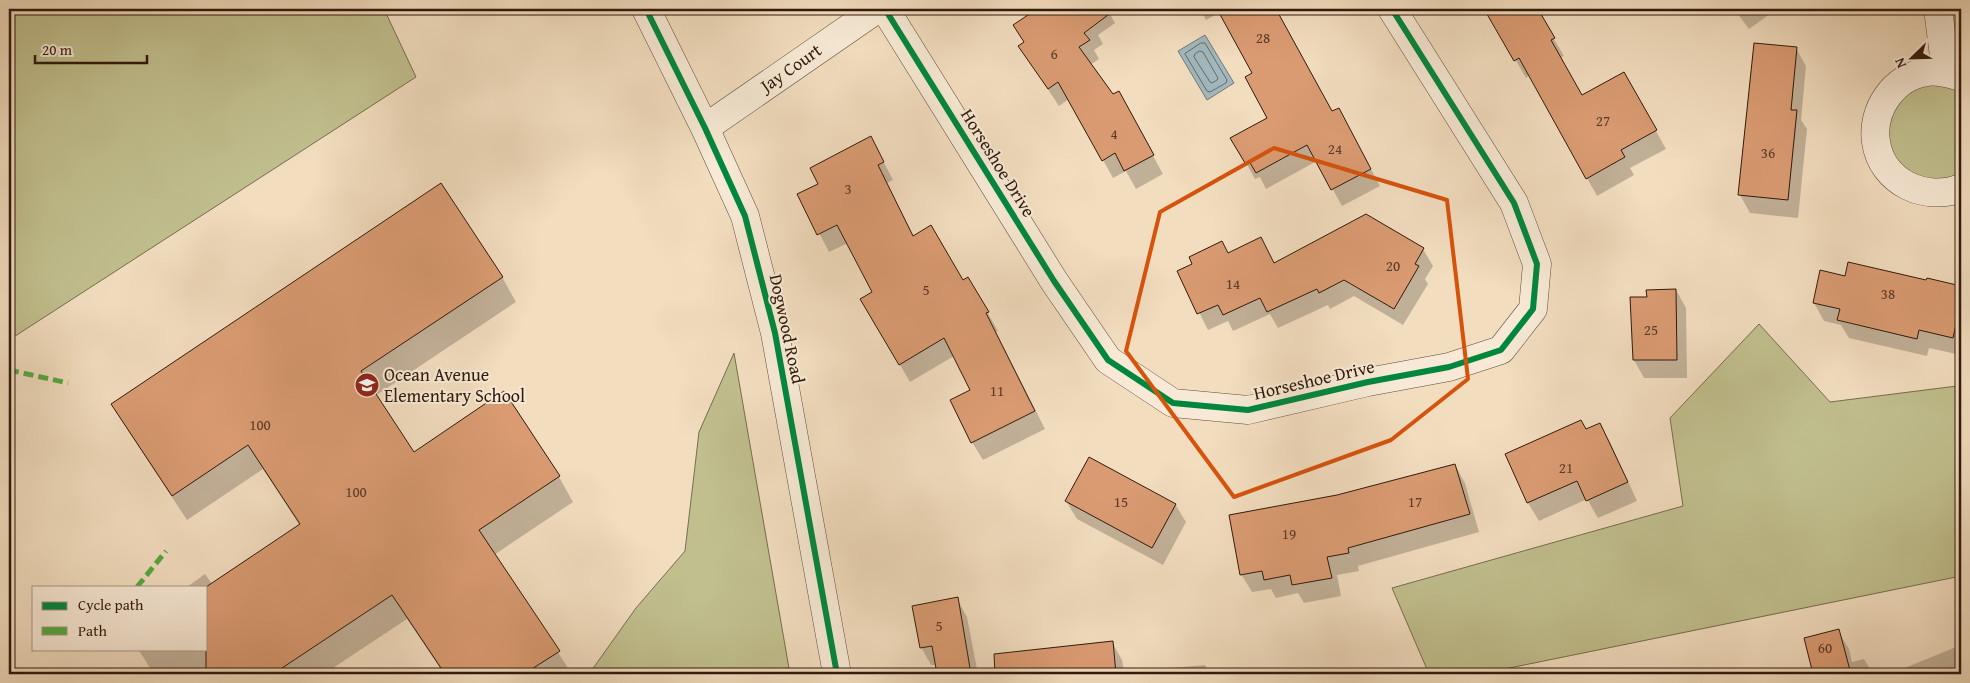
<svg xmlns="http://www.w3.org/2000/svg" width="1970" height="683" font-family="'Gentium Book Plus',serif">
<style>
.green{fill:#c1bf8e;stroke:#786c4d}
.water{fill:#a1b8bd;stroke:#747876}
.shadow{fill:#0003}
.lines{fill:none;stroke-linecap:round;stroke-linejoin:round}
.shore{stroke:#686864;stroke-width:1}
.building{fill:#da9b72;stroke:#30190c}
.minor-casing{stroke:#604a39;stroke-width:29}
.minor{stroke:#f7e9d5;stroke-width:28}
.quiet{stroke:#54a941;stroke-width:5;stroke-dasharray:10 5;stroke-linecap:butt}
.cycleway-casing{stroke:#f7e9d5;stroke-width:9}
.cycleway{stroke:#00873e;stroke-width:6}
.marked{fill:none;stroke:#d6530c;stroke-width:4;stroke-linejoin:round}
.labels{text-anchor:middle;stroke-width:4;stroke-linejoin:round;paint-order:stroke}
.number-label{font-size:15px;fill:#5a3a26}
.street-label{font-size:18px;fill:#30190c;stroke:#f7e9d5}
.poi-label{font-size:18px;fill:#30190c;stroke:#f7e9d5;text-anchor:start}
</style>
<rect width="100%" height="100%" fill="#f2ddbf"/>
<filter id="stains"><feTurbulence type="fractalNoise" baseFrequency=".004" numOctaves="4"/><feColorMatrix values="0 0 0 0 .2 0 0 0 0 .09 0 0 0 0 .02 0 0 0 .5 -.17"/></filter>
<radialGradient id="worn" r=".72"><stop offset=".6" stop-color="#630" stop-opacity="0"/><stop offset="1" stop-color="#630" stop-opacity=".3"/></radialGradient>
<!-- green -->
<path class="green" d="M9,9H384L416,77L9,340Z
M1910,84L1961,87V176L1930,184L1897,169L1882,122Z
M1759,324L1830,402L1957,386L1961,390V576L1480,674H1429L1392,588L1683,506L1670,418Z
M734,353L790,674H589L636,608L685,551L699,432Z"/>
<!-- water -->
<path class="water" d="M1205,35L1234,83L1207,100L1178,51Z"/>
<!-- shadow -->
<path class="shadow" d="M759,9H768L762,13Z
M1039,9H1107L1115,23L1098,35L1103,44L1094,50L1099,59L1090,65L1113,95L1128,110L1163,174L1136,189L1126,171L1113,178L1069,99L1059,106L1019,46L1025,43L1015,26Z
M1200,9H1276L1332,113L1348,126L1380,186L1342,206L1317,161L1266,189L1260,177L1255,179L1232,138L1268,118L1254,73L1221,12L1206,20Z
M1486,9H1536L1564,56L1560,58L1582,97L1624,74L1666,149L1630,168L1634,175L1597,196L1530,75L1526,78Z
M1734,9H1777L1749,29Z
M1796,48L1806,66L1801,120L1807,129L1798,218L1750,213L1740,195Z
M871,138L893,180L887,183L914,237L963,282L968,279L998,331L996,332L1045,429L983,460L972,442V391L954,356L910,382L862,299L874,292L848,243L829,252L799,194L819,184Z
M1366,215L1423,249L1433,266L1425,279L1428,284L1403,325L1354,296L1330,309L1328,305L1278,328L1270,314L1233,331L1228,321L1208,330L1179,272L1228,255L1261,239L1274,264Z
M502,277L516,302L375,396L413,453L503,393L559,477L573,502L494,555L572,674H444L407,619L324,674H154L138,649H206V587H187L205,574L212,584L300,526L263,469L187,520L127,429L112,405Z
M1928,280L1961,287V355L1929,348L1927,356L1849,338L1841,325L1824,321L1814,303L1927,282Z
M1676,290L1686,308L1687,378H1644L1634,360L1632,299L1648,298Z
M1600,424L1610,442L1637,501L1598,518L1587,499L1539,521L1528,503L1507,455L1586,431Z
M1455,465L1465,483L1479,532L1358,566L1359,571L1337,575L1341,596L1304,603L1298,593L1276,598L1271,589L1252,592L1241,574L1337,496Z
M1066,501L1175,504L1186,522L1163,565L1077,519Z
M957,599L967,617L978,674H938L936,665H931L921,647Z
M1838,631L1849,649L1852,662L1864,659L1873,674H1800L1814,671Z
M1112,642L1122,660L1124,672L1205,665L1210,674H1052L1049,649Z
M1961,645V674H1890Z"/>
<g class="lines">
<!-- shore -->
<path class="shore" d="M1201,43H1205L1227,80L1226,83L1210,92L1207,91L1185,54Z
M1200,51L1203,52L1218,78L1217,80L1212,83L1210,82L1194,57L1195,54Z"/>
</g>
<!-- building -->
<path class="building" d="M1037,9H1116L1084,33L1090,40L1079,47L1113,94L1119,91L1154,155L1124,171L1115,153L1102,161L1058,82L1048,89L1018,46L1024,42L1013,25Z
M1217,9H1276L1332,111L1339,108L1371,169L1331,190L1307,145L1256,173L1249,161L1245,163L1230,138L1267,118L1245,77L1252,73Z
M1484,9H1538L1555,38L1551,40L1582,95L1624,72L1657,130L1621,150L1625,157L1586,179L1519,58L1514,61Z
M1754,43L1797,47L1791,110H1797L1788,200L1738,195Z
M871,136L884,162L878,165L913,236L931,225L963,280L968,277L989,312L986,313L1035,411L971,443L950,400L970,390L944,338L899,365L860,299L872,292L837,225L817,235L797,194L818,184L810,168Z
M441,183L503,277L361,371L414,452L504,391L560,476L479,530L560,651L524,674H445L392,595L273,674H206V587L300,524L248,445L172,496L111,404Z
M1366,214L1424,248L1415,264L1419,266L1394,309L1344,280L1319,293L1317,289L1267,312L1260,298L1223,315L1218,305L1197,314L1177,271L1192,264L1189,257L1222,241L1228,253L1261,237L1274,263Z
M1848,262L1926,280L1927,278L1961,286V302L1953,338L1919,330L1917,339L1837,320L1840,309L1813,303L1820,270L1845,276Z
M1676,289L1677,360H1633L1630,297H1647L1646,290Z
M1581,420L1586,429L1600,423L1628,482L1586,501L1577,481L1527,503L1505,454Z
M1089,457L1176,504L1152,548L1065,501Z
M1455,464L1470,514L1348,548L1349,553L1327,557L1332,578L1292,585L1290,575L1264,580L1262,571L1240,575L1229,515L1337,495Z
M958,597L971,674H937L932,646L920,648L912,606Z
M1839,629L1851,674H1813L1804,638Z
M1113,641L1116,674H995L994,654Z"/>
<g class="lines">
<defs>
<path id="minor" d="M646,9L705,128L745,216L775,333L837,674
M885,9L1054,281L1108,360L1173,403L1248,410L1368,382L1449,367L1501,350L1533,309L1537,264L1514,203L1392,9
M1938,9L1946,72
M1961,77C1950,74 1939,70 1927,72C1894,76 1871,110 1876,142C1882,183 1926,202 1961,188
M705,128L877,9"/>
</defs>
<!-- minor casing -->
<use href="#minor" class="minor-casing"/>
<!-- minor -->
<use href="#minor" class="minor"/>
<!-- quiet -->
<path class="quiet" d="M9,370L68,383
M137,587L166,551"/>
<defs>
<path id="cycleway" d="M646,9L705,128L745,216L775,333L837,674
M885,9L1054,281L1108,360L1173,403L1248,410L1368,382L1449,367L1501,350L1533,309L1537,264L1514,203L1392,9"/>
</defs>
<!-- cycleway casing -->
<use href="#cycleway" class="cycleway-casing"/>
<!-- cycleway -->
<use href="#cycleway" class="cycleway"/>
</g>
<!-- marked area -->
<path class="marked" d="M1274,148L1447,200L1468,379L1391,440L1234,497L1126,351L1160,212Z"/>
<!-- icons -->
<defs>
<symbol id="school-disc" viewBox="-11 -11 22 22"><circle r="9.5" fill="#8f2418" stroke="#f7e9d5"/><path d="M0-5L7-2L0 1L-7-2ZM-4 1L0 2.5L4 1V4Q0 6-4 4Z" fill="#fff"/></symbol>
</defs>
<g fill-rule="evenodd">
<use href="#school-disc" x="353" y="371" width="28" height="28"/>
</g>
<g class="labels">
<!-- number labels -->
<g class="number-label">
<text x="1263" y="43">28</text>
<text x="1054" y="59">6</text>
<text x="1603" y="126">27</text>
<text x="1114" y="139">4</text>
<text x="1335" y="154">24</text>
<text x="1768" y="158">36</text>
<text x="848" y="194">3</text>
<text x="1393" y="271">20</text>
<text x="1233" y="289">14</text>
<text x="926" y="295">5</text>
<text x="1888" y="299">38</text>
<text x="1651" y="335">25</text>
<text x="997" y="396">11</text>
<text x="260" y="430">100</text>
<text x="1566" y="473">21</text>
<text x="356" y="497">100</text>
<text x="1121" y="507">15</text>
<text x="1415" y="507">17</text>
<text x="1289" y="539">19</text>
<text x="939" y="631">5</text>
<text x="1825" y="653">60</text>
</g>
<!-- street labels -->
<g class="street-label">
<text transform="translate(791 68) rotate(-35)" y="6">Jay Court</text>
<text transform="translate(998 163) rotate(58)" y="6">Horseshoe Drive</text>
<text transform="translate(787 329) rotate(78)" y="6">Dogwood Road</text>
<text transform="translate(1314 380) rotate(-13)" y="6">Horseshoe Drive</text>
</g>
<!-- poi labels -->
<g class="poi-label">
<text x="384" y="381">Ocean Avenue<tspan x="384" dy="21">Elementary School</tspan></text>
</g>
</g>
<!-- margin -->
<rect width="1970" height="683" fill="none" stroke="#f2ddbf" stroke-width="30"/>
<rect x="10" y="10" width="1950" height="663" fill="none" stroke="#30190c" stroke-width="2.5"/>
<rect x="15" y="15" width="1940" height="653" fill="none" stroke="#30190c"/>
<!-- legend -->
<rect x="32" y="586" width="175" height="65" fill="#f7e9d5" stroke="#a79685"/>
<rect x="42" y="602" width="25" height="8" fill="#00873e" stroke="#a79685"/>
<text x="78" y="610" font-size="15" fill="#30190c">Cycle path</text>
<rect x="42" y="627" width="25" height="8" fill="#54a941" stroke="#a79685"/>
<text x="78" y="636" font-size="15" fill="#30190c">Path</text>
<!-- north arrow -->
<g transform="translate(1912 58) rotate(247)" stroke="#f7e9d5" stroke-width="4" paint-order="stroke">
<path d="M0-4L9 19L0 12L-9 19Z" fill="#30190c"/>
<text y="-8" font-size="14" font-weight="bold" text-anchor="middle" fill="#30190c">N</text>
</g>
<!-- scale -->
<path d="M35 55v8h112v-8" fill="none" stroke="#30190c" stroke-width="2.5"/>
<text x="42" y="55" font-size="15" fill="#30190c" stroke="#f7e9d5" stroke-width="4" paint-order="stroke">20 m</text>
<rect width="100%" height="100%" filter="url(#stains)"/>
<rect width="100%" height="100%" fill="url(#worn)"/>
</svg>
